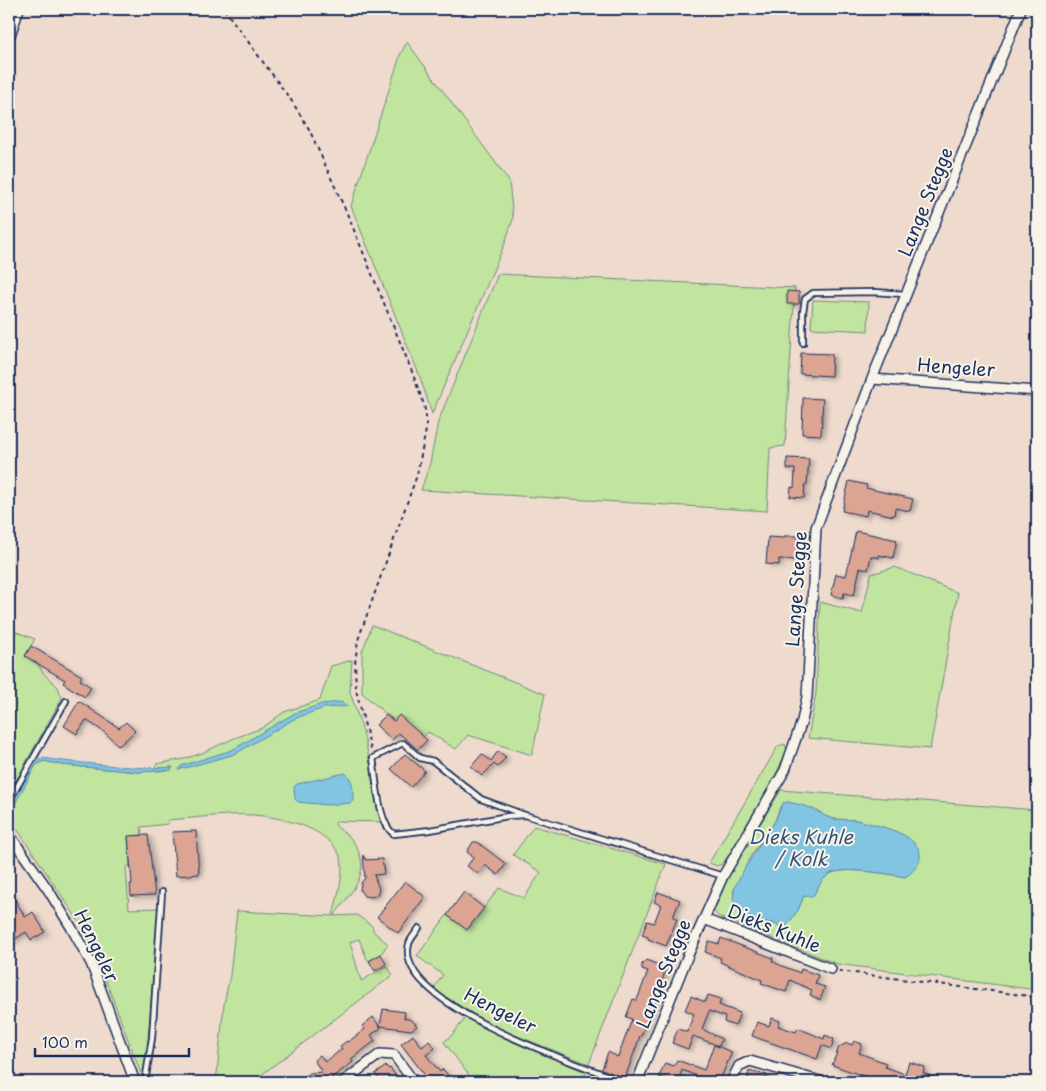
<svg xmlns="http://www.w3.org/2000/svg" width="1046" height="1091" font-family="'Playpen Sans',sans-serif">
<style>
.green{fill:#c1e49e;stroke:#6e8a7e;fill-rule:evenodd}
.water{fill:#82c5e3;stroke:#5989ae}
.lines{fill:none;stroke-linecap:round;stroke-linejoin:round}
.stream{stroke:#5989ae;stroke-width:3}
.building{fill:#dba493;stroke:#1b2f5e;filter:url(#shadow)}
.service-casing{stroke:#1b2f5e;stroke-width:8}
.minor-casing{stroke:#1b2f5e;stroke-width:12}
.path{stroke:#1b2f5e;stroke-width:2;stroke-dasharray:4 4;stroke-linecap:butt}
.service{stroke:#f7f3e8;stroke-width:4.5}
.minor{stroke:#f7f3e8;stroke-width:9}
.labels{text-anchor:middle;stroke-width:4;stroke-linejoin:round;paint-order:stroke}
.street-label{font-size:18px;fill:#1b2f5e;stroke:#f7f3e8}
.water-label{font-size:19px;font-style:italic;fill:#35547f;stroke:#f7f3e8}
</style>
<defs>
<filter id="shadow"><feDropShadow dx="3.5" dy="2" stdDeviation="2.5" flood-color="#0004"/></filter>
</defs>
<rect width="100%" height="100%" fill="#efdbce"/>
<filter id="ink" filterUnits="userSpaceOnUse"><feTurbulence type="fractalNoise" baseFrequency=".02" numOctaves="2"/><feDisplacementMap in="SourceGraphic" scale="10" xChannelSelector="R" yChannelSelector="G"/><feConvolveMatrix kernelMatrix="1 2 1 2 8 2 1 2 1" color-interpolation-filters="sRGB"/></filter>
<g filter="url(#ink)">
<!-- green -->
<path class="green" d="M407,42L509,181L513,219L505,243L432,414L420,377L351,206L401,53Z
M498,274L795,288L785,446L770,448L767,511L421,490L430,463L438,422Z
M813,300L869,302L868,331L811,328Z
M895,567L958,593L930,749L808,738L816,693L820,602L862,613L871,574Z
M372,625L545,694L532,755L468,735L456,749L428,732L423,737L394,721L362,693V652Z
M9,629L35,639L25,656L38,664L44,674L58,687L62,698L9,793Z
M352,660L350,692L363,731L372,772L376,801L381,822L336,821L335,824C339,831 348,833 352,840C375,872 352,890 334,916L357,915L372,926L374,932L388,944L381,954L369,961L367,959L359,939L350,942L361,981L387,966L393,975L252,1082H216L224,1004L230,975L237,911L333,916C336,900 346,871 340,856C328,829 289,820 264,816C234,812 198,818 168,820V824L141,827L142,835L128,837L130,866L126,867L129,909L158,908L146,1067L143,1079L96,955L86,932L9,817L10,810L36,765L44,761L62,765L139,772L171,770L172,767L155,769L156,764L184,759L202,753L232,739L262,728L284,712L320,700L331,666Z
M785,744L787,750L772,783L729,855L722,864L717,866L709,863L778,746Z
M781,790L1037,810V990L837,964L719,917L714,911L729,874ZM780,807L819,811L824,816L834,819L855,820L895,832L908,838L905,877C890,874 842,866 830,874C821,879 818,888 813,896H804L798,910L785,928L772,923L753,920L733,892L752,854L775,821Z
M534,826L666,864L589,1064L496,1028L433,989L443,975L417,956L447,915L467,930L499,888L524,898L541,872L513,855Z
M466,1017L502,1037L586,1072L582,1082H474L444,1042L453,1034Z"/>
<!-- water -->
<path class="water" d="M341,702L348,706L324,708L310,713L294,719L235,754L178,770L181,766L232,750L295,713L322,704Z
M43,758C64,762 85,763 106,765C129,767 150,769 173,767L171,770L139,772L62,765L44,761L36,765L9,815V806L34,763Z
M345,773C354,779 353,792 353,801L350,803L328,805L298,802L295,799L294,787L297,784Z
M788,802C797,804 808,806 817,811C823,814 827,818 834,819C842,820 849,819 857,820C872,824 896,829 908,838C927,851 922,866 905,877C890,874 842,866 830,874C821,879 818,888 813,896H804L798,910L785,928L772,923L753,920L735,905L733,898L735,886L746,866L775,821L783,803Z"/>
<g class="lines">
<!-- stream -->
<path class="stream" d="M435,9L436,11"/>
</g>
<!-- building -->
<path class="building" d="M787,291L799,292V304H787Z
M801,353L832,354L831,376L800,374Z
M803,398L823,399L821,435L802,434Z
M787,458L809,459L807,484H805L804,498L790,497L791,487L794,488L795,469H787Z
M849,481L867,485L866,488L913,499L910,511L895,508L894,516L867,510L866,516L842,511Z
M856,531L897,540L893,558L879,555V558L871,556L868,570L860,568L854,595L844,593L843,598L831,595L836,574L846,576Z
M784,536H798L796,560L779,559V565L766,564L768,537L784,538Z
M31,646L82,676L80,680L91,687L85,697L63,683L65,680L25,656Z
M79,701L119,728L126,722L135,731L119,746L104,732L86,720L77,734L64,726Z
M386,715L394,721L399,715L427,740L418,750L399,733L392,740L376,725Z
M498,751L506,757L498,767L494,764L482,776L471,767L482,754L491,761Z
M405,754L425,771L411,787L391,769Z
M196,831L199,874L176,876L172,832Z
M148,835L155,895L131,896L130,884H132L128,836Z
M473,842H477L506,864L498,875L485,865L478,874L467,866L474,857L467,852Z
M363,855L366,860L382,859L384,874L374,875L379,889L377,895L372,897L364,896L360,890L361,883L365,878Z
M405,881L425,897L398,933L377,917Z
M9,889L25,917L33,912L45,932L31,940L26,932L9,943Z
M464,892L484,908L467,930L447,915Z
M658,892L680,900L673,917L677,919L666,946L648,939V937L642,935L647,921L654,923L661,905L654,902Z
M721,938L773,958L772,961L780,965L800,973L801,969L818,975L815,984L825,987L820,1000L810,995L812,990L790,980L786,992L761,983L762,980L720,962L721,958L705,952L709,941L719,944Z
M381,954L386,964L375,971L369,961Z
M646,960L666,968L659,991L641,1036H640L625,1078L602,1069L608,1052L618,1057L632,1019L626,1017L633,999L637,1000L648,971L642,969V964Z
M708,995L721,999L719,1005L740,1013L735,1026L724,1022L725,1017L709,1011L702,1029L722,1039L719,1046L693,1036L688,1049L672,1043L678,1029L687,1032L694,1014L685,1010L691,996L705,1002Z
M383,1009L405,1012L404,1018L412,1020L417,1026L411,1030L380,1026Z
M373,1017L381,1028L371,1035L375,1041L351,1059L353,1062L326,1082H298L310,1073L322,1072L314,1060L320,1055L325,1062L342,1049L340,1046L347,1041L348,1042L365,1029L362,1026Z
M772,1018L780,1021L778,1026L796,1032L798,1028L824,1039L825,1035L834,1039L831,1049L822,1045L817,1059L752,1036L757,1022L769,1026Z
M413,1035L422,1047L429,1041L435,1048L426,1055L440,1072L443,1069L453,1082H430L401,1044Z
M854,1041L862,1044L859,1053L886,1063L885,1067L905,1074L909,1062L925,1067L923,1073L946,1082H881L832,1065L839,1047L847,1043L852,1045Z
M714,1045L732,1052L719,1082H700L702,1078L682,1070L679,1078L677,1077L675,1082L659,1077L665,1063L674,1066L677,1060L704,1070Z
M386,1066L389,1069L390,1068L398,1079L394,1082H381L375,1074Z
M749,1071L767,1075L765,1082H747Z"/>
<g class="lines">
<defs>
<path id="service" d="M803,343V312L805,299L813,293L874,292L905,294
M9,801L66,701
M525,815L481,799L433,761L420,758L403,743L373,758C376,776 378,824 394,834L430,830L508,816L525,815L723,876
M419,928C416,933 410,939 409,944C392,1004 583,1066 625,1082
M145,1082L152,1038L162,892"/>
<path id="minor" d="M9,38L19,9
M872,379L1037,391
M9,834L49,891L71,927L91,963L135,1082
M704,919L831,969
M343,1082L380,1054L394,1055L414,1082
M637,1082L688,955L723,876L785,770L802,721L807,697L816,528L872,379L1021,9
M731,1082L739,1066L750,1061L823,1082"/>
</defs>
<!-- service casing -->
<use href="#service" class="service-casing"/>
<!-- minor casing -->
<use href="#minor" class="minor-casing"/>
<!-- path -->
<path class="path" d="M224,9L291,100L309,129L349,218L411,369L424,405L426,415V430L417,475L358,640L355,663L356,690L371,750
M839,971L1037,997"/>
<!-- service -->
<use href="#service" class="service"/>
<!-- minor -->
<use href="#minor" class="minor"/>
</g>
</g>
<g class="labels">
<!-- street labels -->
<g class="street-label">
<text transform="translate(926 202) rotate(-68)" y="6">Lange Stegge</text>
<text transform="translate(956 368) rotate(4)" y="6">Hengeler</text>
<text transform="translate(797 589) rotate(-86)" y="6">Lange Stegge</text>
<text transform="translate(774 929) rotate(22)" y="6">Dieks Kuhle</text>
<text transform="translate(96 946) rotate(64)" y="6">Hengeler</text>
<text transform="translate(664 974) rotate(-68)" y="6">Lange Stegge</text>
<text transform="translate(500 1011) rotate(27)" y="6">Hengeler</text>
</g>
<!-- water labels -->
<g class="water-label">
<text x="801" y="844">Dieks Kuhle<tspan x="801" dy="22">/ Kolk</tspan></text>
</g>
</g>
<!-- margin -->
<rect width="1046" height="1091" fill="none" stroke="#f7f3e8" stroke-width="30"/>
<rect x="15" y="15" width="1016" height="1061" fill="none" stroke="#1b2f5e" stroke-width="2" filter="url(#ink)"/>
<!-- scale -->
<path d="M35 1048v8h154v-8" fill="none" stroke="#1b2f5e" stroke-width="2.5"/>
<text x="42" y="1048" font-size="15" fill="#1b2f5e" stroke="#f7f3e8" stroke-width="4" paint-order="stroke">100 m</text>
</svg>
